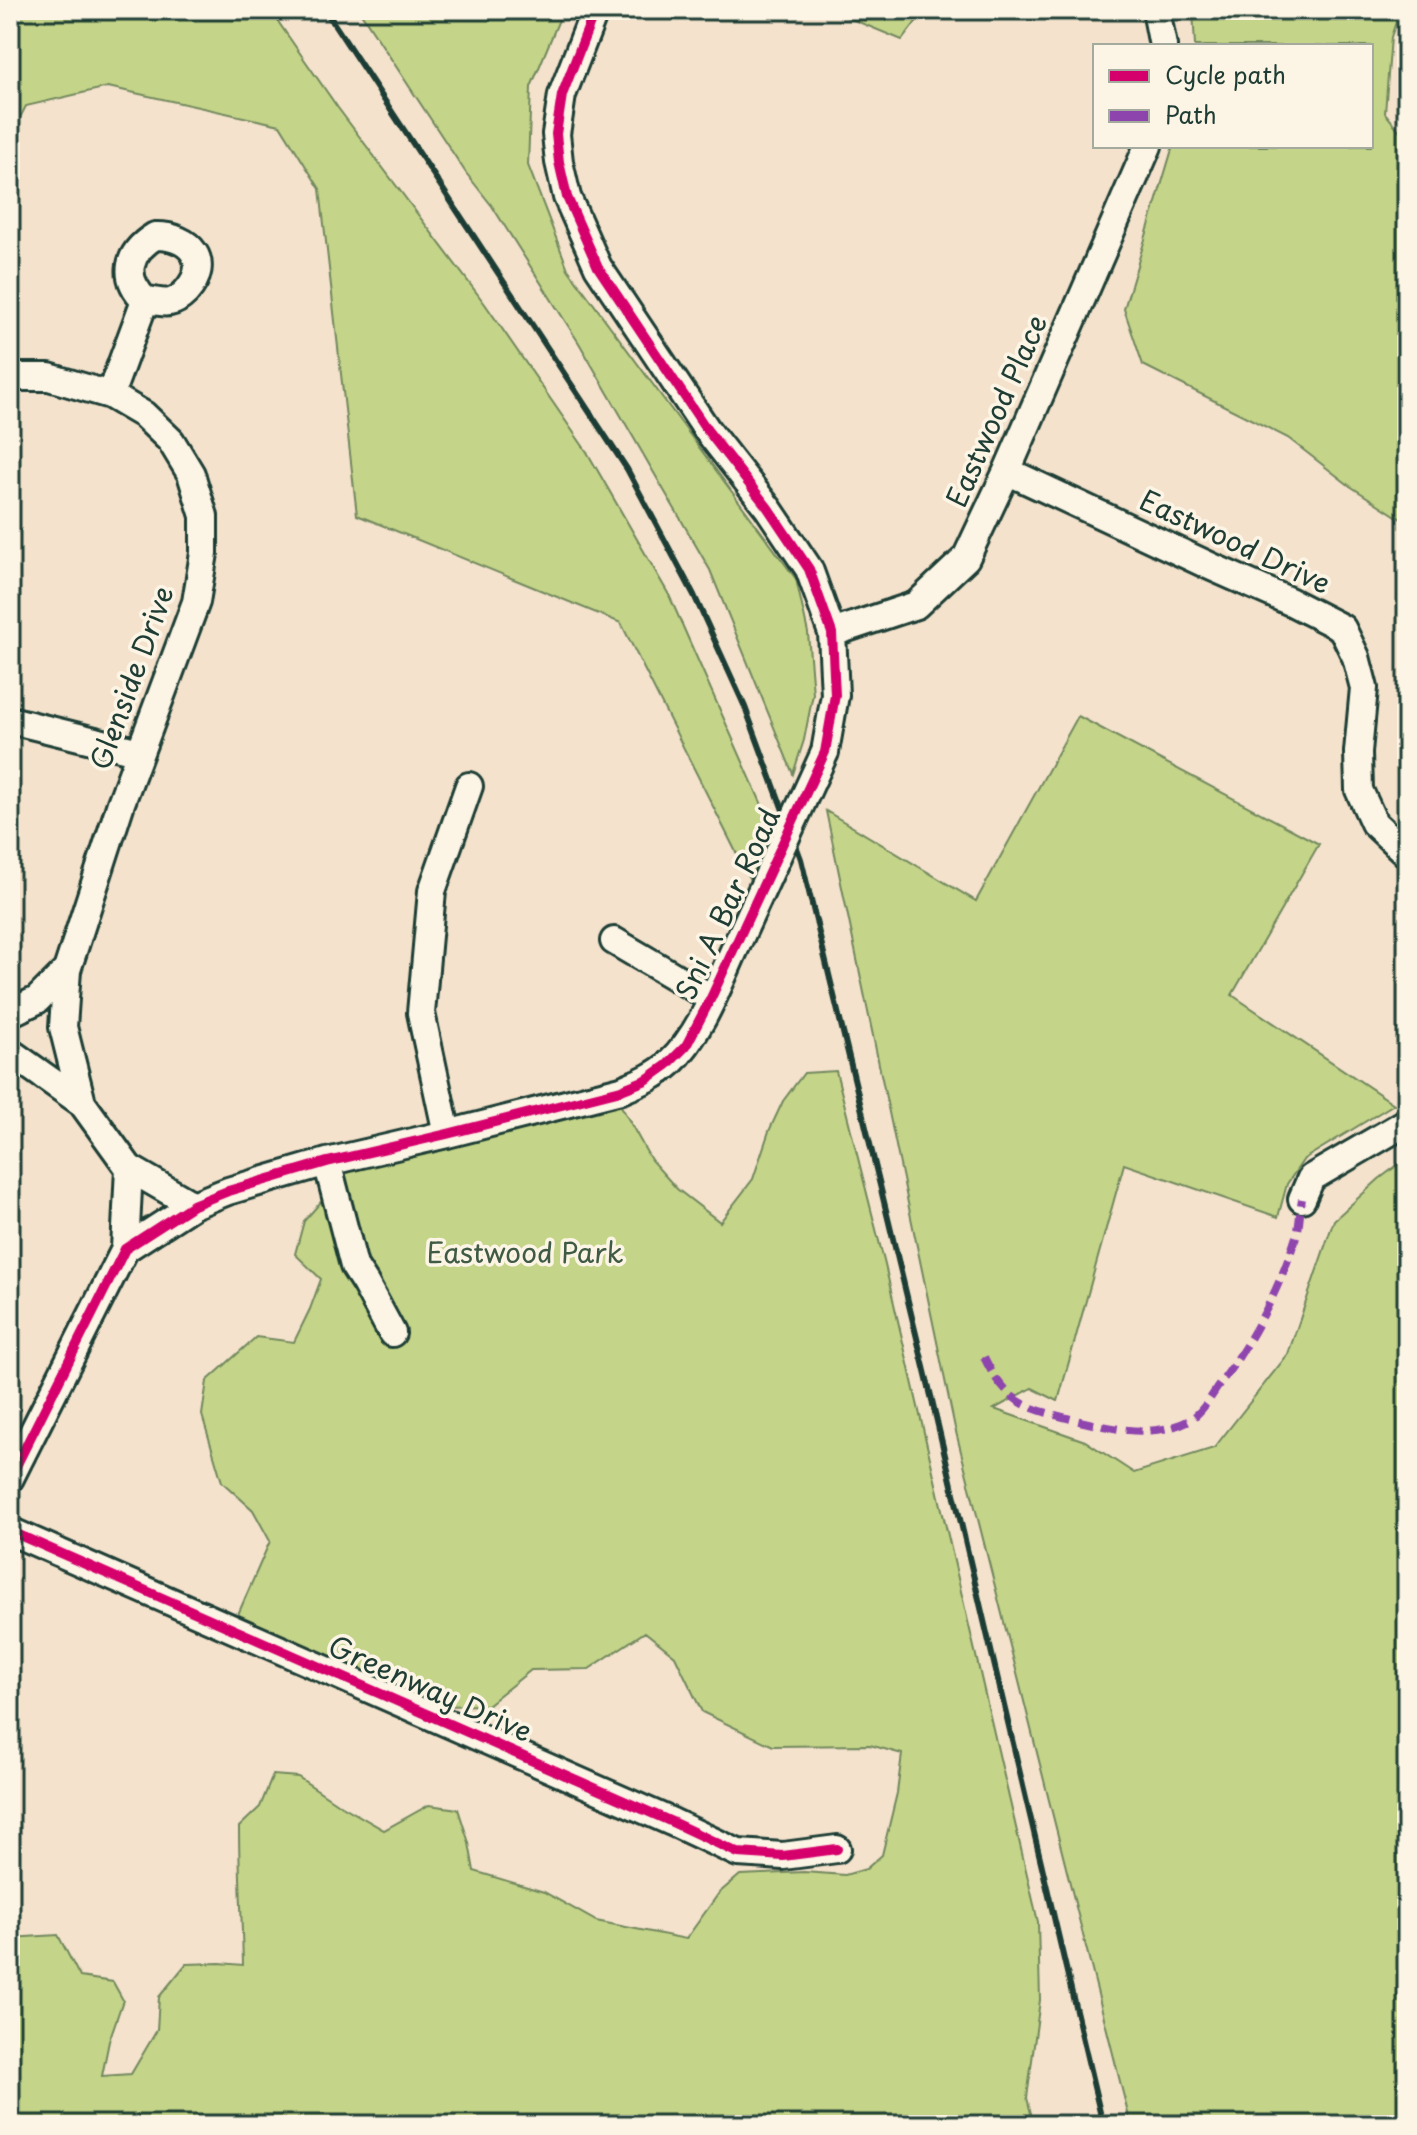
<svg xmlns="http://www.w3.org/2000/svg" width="1417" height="2135" font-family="'Playpen Sans',sans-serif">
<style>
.green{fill:#c4d488;stroke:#72885e;stroke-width:2}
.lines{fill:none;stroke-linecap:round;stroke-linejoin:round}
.minor-casing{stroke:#1f3d34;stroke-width:32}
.minor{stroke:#fcf5e5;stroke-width:26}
.rail{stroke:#1f3d34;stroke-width:6}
.minor-bridge-casing{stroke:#1f3d34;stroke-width:32;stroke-linecap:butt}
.minor-bridge{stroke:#fcf5e5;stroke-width:26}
.quiet{stroke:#8e44ad;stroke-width:8;stroke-dasharray:16 8;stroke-linecap:butt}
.cycleway-casing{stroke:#fcf5e5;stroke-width:15}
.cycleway{stroke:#d6006c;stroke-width:10}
.labels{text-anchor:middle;stroke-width:7;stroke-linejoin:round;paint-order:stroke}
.street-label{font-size:28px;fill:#1f3d34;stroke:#fcf5e5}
.park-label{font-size:28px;fill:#405b45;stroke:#fcf5e5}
</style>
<rect width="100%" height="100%" fill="#f4e2cc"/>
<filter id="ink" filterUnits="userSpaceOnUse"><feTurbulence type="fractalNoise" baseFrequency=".0125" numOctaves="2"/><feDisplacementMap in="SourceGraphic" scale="16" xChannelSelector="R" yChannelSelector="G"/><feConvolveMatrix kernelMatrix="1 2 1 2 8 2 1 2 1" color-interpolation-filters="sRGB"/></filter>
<g filter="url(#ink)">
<!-- green -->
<path class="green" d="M10,10H270L338,108L485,304L587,452L669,595L770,823L751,882L621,623L357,515L320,189L280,125L108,87L26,106L10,137Z
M359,10H563L531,87L528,165L568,269L796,579L808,633L813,694L804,740L793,774L710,570L579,343L492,206L466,173Z
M841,10H925L902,40L844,16Z
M1193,10H1400L1391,37L1385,113L1407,140V523L1350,486L1288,438L1143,365L1124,309L1173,146H1371V46H1195Z
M1078,716L1319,844L1232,995L1394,1104L1304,1159L1287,1184L1278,1217L1124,1164L1058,1401L1032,1388L994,1409L1085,1441L1134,1473L1214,1448L1288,1354L1334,1220L1379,1179L1407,1158V2125H1131L955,1428L826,811L976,901Z
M836,1071L885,1265L1038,1922L1040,2000L1027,2098L1034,2125H10V1938L58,1935L80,1977L113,1982L123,2000L109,2041L102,2076L131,2074L157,2030L159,1997L186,1964L220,1963L243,1965C242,1919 239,1873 239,1827L260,1807L273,1775L298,1777L337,1803L384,1830L429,1805L458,1809L469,1843L474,1871L544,1892L596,1921L686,1939L719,1893L740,1875L804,1872L845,1875L866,1869L882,1855L897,1793L902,1754L870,1745L773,1746L702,1712L675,1656L645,1632L589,1669L531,1670L487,1705L443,1706L236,1619L270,1541L253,1510L222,1482L202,1415L207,1381L256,1337L294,1342L310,1309L321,1279L295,1254L304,1221L350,1169L527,1128L620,1104L651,1160L677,1189L720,1222L753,1179L769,1131L783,1101L804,1073Z"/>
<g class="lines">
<defs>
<path id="minor" d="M595,10L562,95L556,134L559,162L567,197L598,267L707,430L768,508L809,569L832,633L835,695L825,752
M1156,10L1163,46
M155,236C190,235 213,262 186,292C182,296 176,301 170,302C162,304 153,300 145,300C122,277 127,253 155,236Z
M10,377H49L110,395L144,415L171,441L191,474L204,516V553L196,602L121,803L67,970L63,1027L82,1103
M110,395L145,300
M1007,471L1212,567L1291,602L1342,628L1356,657L1364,688L1358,752L1359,790L1374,823L1407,854
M832,633L916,605L966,558L1007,471L1148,146
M10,720L140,752
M614,941L711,998
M10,1013L37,1000L67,970
M10,1052L82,1103L129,1168L125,1249
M447,1134L421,1013L432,891L469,786
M327,1162L354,1266L365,1283L392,1333
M129,1168L193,1205
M1302,1199L1311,1178L1407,1122
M10,1478L125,1249L193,1205L228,1191L327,1162L447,1134L621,1090C638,1083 656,1076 670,1063C701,1034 719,983 737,944
M10,1531L672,1822L738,1853L783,1856L837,1849"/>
</defs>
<!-- minor casing -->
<use href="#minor" class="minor-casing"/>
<!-- minor -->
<use href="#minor" class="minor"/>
<!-- rail -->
<path class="rail" d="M325,10L627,469L694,595L745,707L801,859L931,1396L1103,2125"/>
<defs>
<path id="minor-bridge" d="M737,944L825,752"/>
</defs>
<!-- minor-bridge casing -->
<use href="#minor-bridge" class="minor-bridge-casing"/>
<!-- minor-bridge -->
<use href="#minor-bridge" class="minor-bridge"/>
<!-- quiet -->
<path class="quiet" d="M984,1357C1007,1405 1027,1408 1075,1420C1106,1427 1141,1436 1172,1427C1179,1425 1189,1421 1194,1417C1203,1410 1211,1397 1217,1388C1253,1340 1281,1287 1298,1230C1300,1220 1300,1209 1302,1199"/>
<defs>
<path id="cycleway" d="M10,1478L125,1249L193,1205L228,1191L327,1162L447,1134L621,1090L646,1080L667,1065L686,1046L711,998L825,752L835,695L832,633L809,569L768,508L707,430L598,267L567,197L559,162L556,134L562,95L595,10
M10,1531L672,1822L738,1853L783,1856L837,1849"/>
</defs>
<!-- cycleway casing -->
<use href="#cycleway" class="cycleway-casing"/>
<!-- cycleway -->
<use href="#cycleway" class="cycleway"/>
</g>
</g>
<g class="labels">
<!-- street labels -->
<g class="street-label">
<text transform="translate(997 411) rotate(-66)" y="10">Eastwood Place</text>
<text transform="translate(1235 542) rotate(25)" y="10">Eastwood Drive</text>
<text transform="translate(132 678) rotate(-70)" y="10">Glenside Drive</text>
<text transform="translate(728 904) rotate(-65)" y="10">Sni A Bar Road</text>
<text transform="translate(430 1689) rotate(24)" y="10">Greenway Drive</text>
</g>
<!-- park labels -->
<g class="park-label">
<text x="525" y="1263">Eastwood Park</text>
</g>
</g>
<!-- margin -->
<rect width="1417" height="2135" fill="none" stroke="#fcf5e5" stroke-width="40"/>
<rect x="20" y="20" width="1377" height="2095" fill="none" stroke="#1f3d34" stroke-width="3" filter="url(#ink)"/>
<!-- legend -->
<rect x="1093" y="44" width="280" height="104" fill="#fcf5e5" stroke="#a4ab9e" stroke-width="2"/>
<rect x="1109" y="70" width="40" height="12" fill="#d6006c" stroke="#a4ab9e" stroke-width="2"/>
<text x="1165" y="84" font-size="24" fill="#1f3d34">Cycle path</text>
<rect x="1109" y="110" width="40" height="12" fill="#8e44ad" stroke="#a4ab9e" stroke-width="2"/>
<text x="1165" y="124" font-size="24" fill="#1f3d34">Path</text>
</svg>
